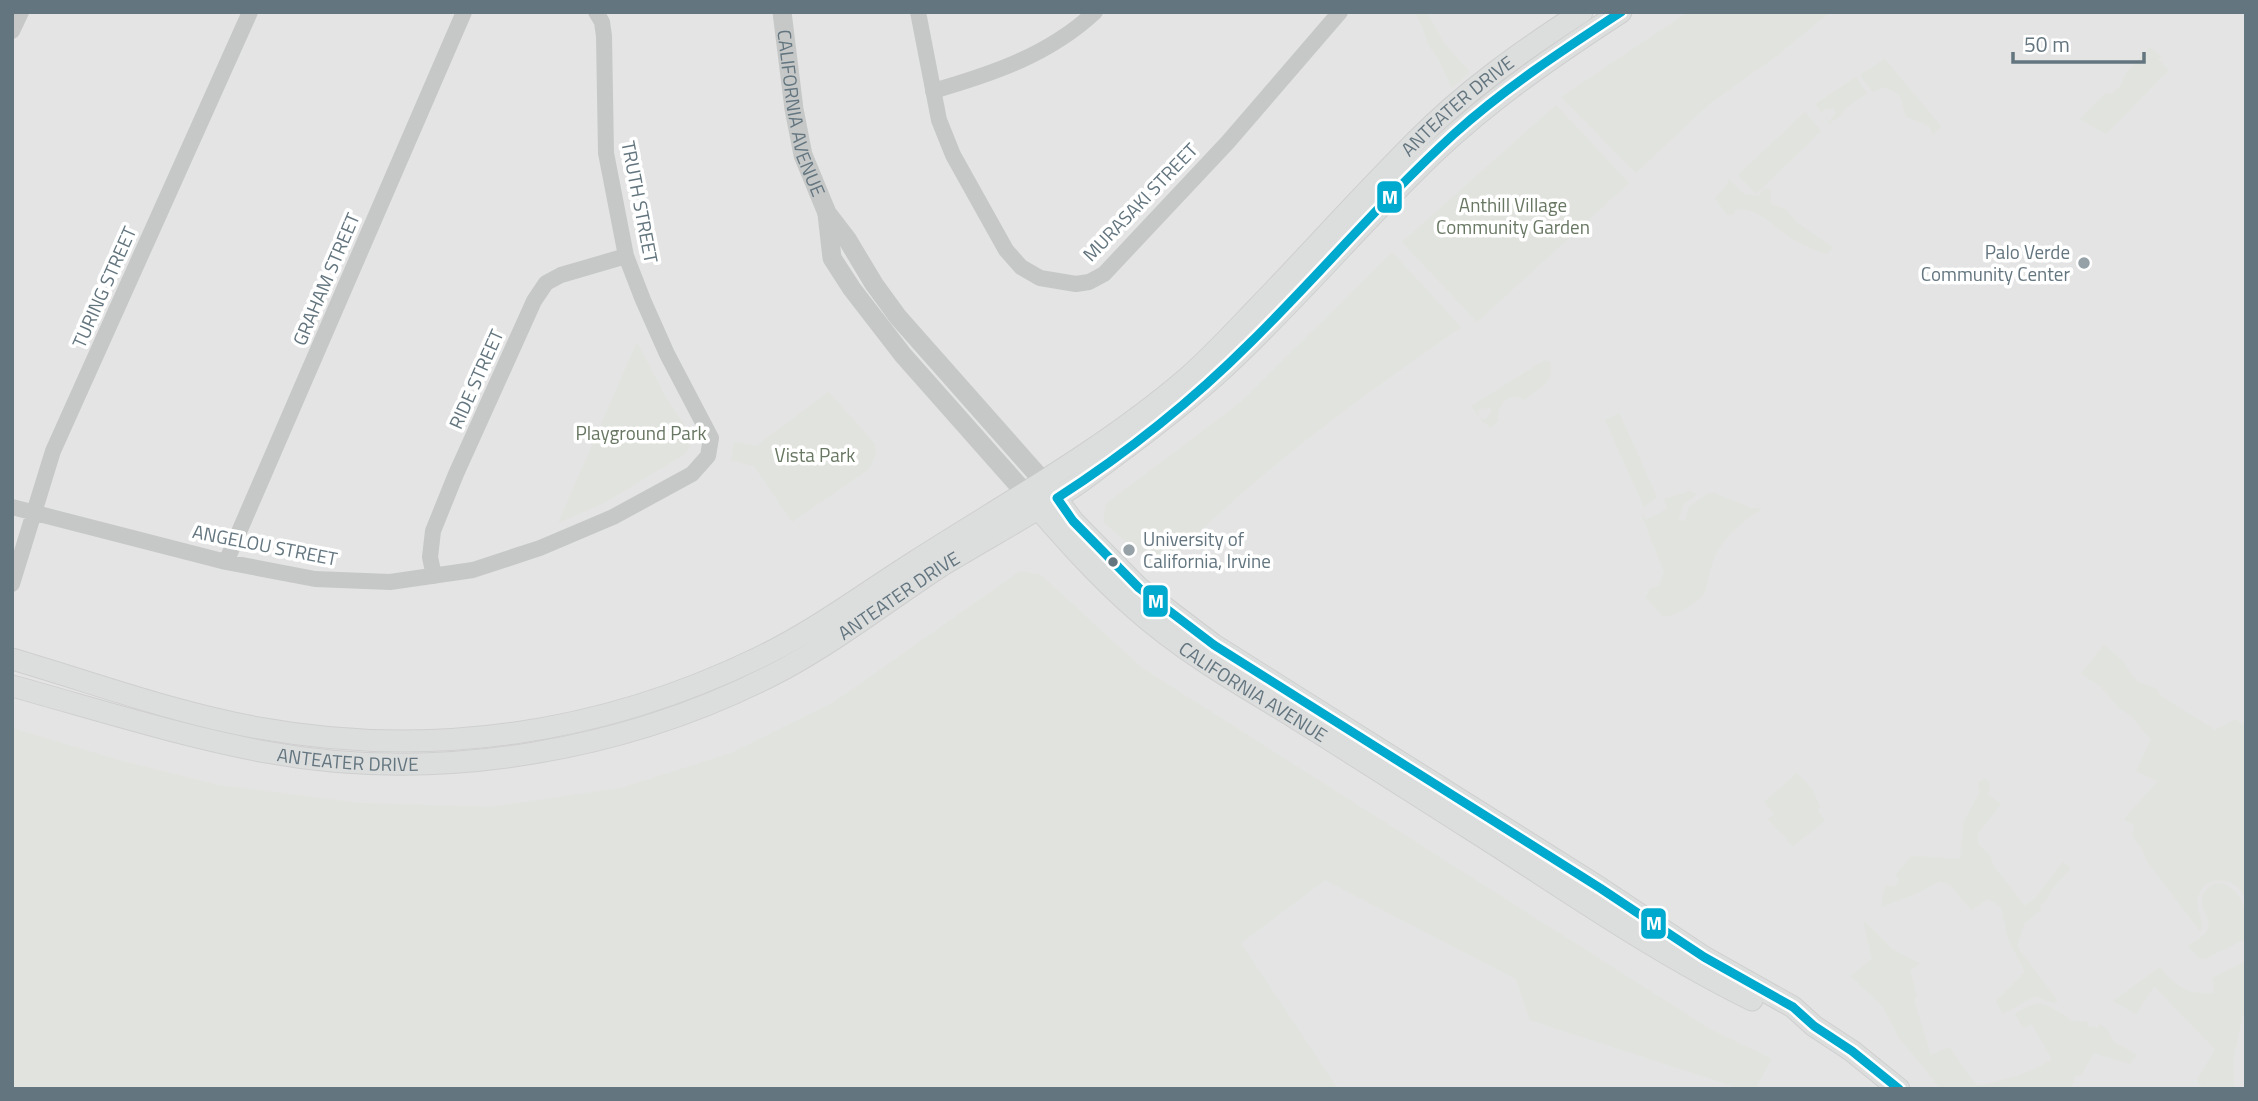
<svg xmlns="http://www.w3.org/2000/svg" width="2258" height="1101" font-family="'Titillium Web',sans-serif">
<style>
.built{fill:#e3e4e3}
.green{fill:#e1e4de}
.lines{fill:none;stroke-linecap:round;stroke-linejoin:round}
.secondary-casing{stroke:#cfcfd0;stroke-width:23}
.minor{stroke:#c6c8c8;stroke-width:16}
.tertiary{stroke:#c6c8c8;stroke-width:19}
.secondary{stroke:#dcdddd;stroke-width:21}
.bus-1-casing{stroke:#fff;stroke-width:14}
.bus-1{stroke:#00a9ce;stroke-width:9}
.poi-dot{fill:#95a1a7;stroke:#fff;stroke-width:2.5}
.bus-dot{fill:#63757f;stroke:#fff;stroke-width:2.5}
.labels{text-anchor:middle;stroke-width:7;stroke-linejoin:round;paint-order:stroke}
.street-label{font-size:19px;fill:#63757f;stroke:#fff}
.park-label{font-size:19px;fill:#687762;stroke:#fff}
.poi-label{font-size:19px;fill:#63757f;stroke:#fff;text-anchor:end}
.line-badge{stroke:#fff;stroke-width:2.5}
.badge-label{font-size:19px;text-anchor:middle;font-weight:bold;fill:#fff}
</style>
<rect width="100%" height="100%" fill="#f3f2f0"/>
<!-- built -->
<path class="built" d="M12,12H2246V1089H12Z"/>
<!-- green -->
<path class="green" d="M1413,12H1427L1443,42L1470,72L1452,88L1439,60L1433,52L1435,49L1432,51C1424,38 1424,23 1413,12Z
M1688,12H1830L1778,55L1709,104L1636,173L1561,97Z
M2150,47L2161,57L2158,59L2169,70L2106,134L2080,119L2106,93L2112,94L2121,85L2126,73Z
M1885,59L1940,125L1941,127L1933,135L1929,126L1907,117C1898,98 1908,97 1884,87L1873,92L1861,77V74Z
M1856,77L1867,93L1847,107L1840,116L1828,124L1826,117L1829,122L1836,113L1833,108L1830,109L1827,108L1822,111L1823,115L1816,105L1817,103Z
M1556,105L1629,183L1477,322L1402,242Z
M1805,112L1821,131L1756,194L1738,175Z
M1728,179L1744,194L1758,196L1765,188L1770,190L1771,204L1787,210L1796,222L1833,247L1827,254C1816,250 1805,246 1795,240C1773,229 1765,209 1736,209L1733,215H1727L1715,198L1727,185Z
M1392,252L1461,327C1355,401 1251,476 1161,570L1103,522L1106,504L1242,401Z
M637,342L666,398L689,432L691,439L689,448L683,455L606,502L558,523Z
M1545,360L1550,362C1555,382 1539,389 1524,400C1510,389 1496,406 1498,421L1490,428L1480,419L1483,418L1485,420L1492,411L1489,407L1485,409L1483,408L1477,411L1479,414L1478,416L1471,406Z
M829,392L874,443L876,454L869,469L792,522L754,466L731,460L734,442L756,446Z
M1619,413L1657,497L1644,507L1605,420Z
M1690,491L1697,494L1684,504L1678,520L1685,521L1689,507L1707,494L1714,493L1751,508H1763C1744,520 1727,534 1716,554C1710,566 1709,579 1705,591C1702,602 1674,616 1664,617L1645,597L1650,592L1648,590L1659,585L1664,572L1642,516L1643,514L1646,520L1667,509L1664,499Z
M1020,571L1041,575L1142,668L1710,1029L1772,1059L1755,1089H1742L1530,1020L1516,979L1325,880L1241,943L1338,1089H12V728L122,761L218,785L359,803L490,807L621,788L731,753L834,702Z
M2104,645L2123,661L2131,674L2138,682L2156,688L2161,696L2215,730L2236,719L2246,728V904C2245,900 2245,896 2243,893C2234,877 2204,875 2199,895C2195,906 2201,916 2202,927L2200,931L2147,861L2141,847L2132,836L2134,825L2124,819L2158,781L2136,771L2151,740L2131,716L2119,708L2100,686L2081,674Z
M1797,773L1813,790L1820,807L1817,810L1825,821L1793,846L1768,819L1774,814L1764,802Z
M1985,778L1990,783L1988,795L2001,804L1977,835L1978,844L1990,855L1994,867L2025,906L2035,898L2063,862L2071,868L2051,890L2048,898L2040,905L2041,909L2024,924L2017,947L2058,1001L2053,1003L2035,996L2003,1014L1996,1001L2025,972L2008,939L2001,907L1988,899L1971,910L1950,885L1939,881L1920,892L1881,907L1884,890L1887,885L1895,887L1899,879L1895,875L1912,856L1960,859L1964,821L1980,792L1978,783Z
M2222,883C2246,892 2246,917 2246,939L2204,959L2199,958L2188,946C2194,942 2204,937 2207,931C2216,915 2187,903 2213,884Z
M1863,920L1893,950L1920,963L1910,971L1917,996L1914,1000L1931,1055L1949,1047L1977,1086C2002,1081 2031,1074 2052,1059L2032,1024L2023,1028L2015,1014C2042,996 2043,1004 2069,1018L2068,1020L2088,1022L2087,1026L2099,1028V1024L2106,1028L2114,1042L2137,1055L2130,1064L2094,1053L2081,1075L2075,1076L2071,1089H1941L1898,1036L1883,1007L1851,976L1872,959Z
M2246,961V1000L2233,1061L2234,1089H2203L2197,1080L2215,1049L2154,986L2136,1014L2113,1001L2160,967C2178,988 2187,995 2215,993L2212,978Z"/>
<g class="lines">
<defs>
<g id="secondary">
<path d="M1048,487L1073,521L1139,588L1214,645L1600,888L1704,957L1793,1007L1814,1026L1852,1051L1899,1089"/>
<path id="s2" d="M1029,498C1063,537 1096,575 1135,609C1179,648 1229,678 1279,708C1342,747 1404,787 1467,827C1561,886 1652,951 1752,1000"/>
<path id="s3" d="M12,659C94,683 175,713 259,728C431,759 601,734 758,658C813,632 862,595 914,562C1006,503 1103,450 1187,378C1212,356 1235,331 1258,307C1311,252 1362,195 1416,141C1465,91 1523,50 1582,12"/>
<path id="s4" d="M12,686C96,709 180,736 266,752C439,784 630,751 784,669C839,639 889,600 941,566C984,540 1028,516 1070,489C1086,479 1100,467 1115,456C1153,428 1190,399 1225,367C1298,299 1362,222 1434,153C1491,99 1555,55 1621,12"/>
</g>
</defs>
<!-- secondary casing -->
<use href="#secondary" class="secondary-casing"/>
<!-- minor -->
<path class="minor" d="M918,12L939,120L953,155L1006,250L1021,267L1040,278L1076,284L1089,282L1104,274L1228,142L1340,12
M12,31L21,12
M933,91C992,74 1049,55 1095,12
M12,507L226,562L315,579L390,582L473,570L540,548L613,517L692,474L708,456L711,438L667,354L643,300L626,256L606,153L604,36L602,22L596,12
M226,562L464,12
M434,576L430,557L433,531L456,474L534,301L546,283L561,275L626,256
M12,584L53,451L250,12"/>
<!-- tertiary -->
<g class="tertiary">
<path id="s1" d="M782,12L794,109L803,155L827,213L847,239L874,284L898,317L1044,482"/>
<path d="M827,214L832,258L852,289L903,355L1026,494"/>
</g>
<!-- secondary -->
<use href="#secondary" class="secondary"/>
<defs>
<path id="bus-1" d="M1621,12C1563,50 1505,88 1454,134C1382,200 1320,274 1251,342C1192,401 1127,453 1057,498L1073,521L1139,588L1214,645L1600,888L1704,957L1793,1007L1814,1026L1852,1051L1899,1089"/>
</defs>
<!-- bus-1 casing -->
<use href="#bus-1" class="bus-1-casing"/>
<!-- bus-1 -->
<use href="#bus-1" class="bus-1"/>
</g>
<!-- markers -->
<g class="poi-dot">
<circle cx="2084" cy="263" r="7"/>
<circle cx="1129" cy="550" r="7"/>
</g>
<circle class="bus-dot" cx="1113" cy="562" r="6"/>
<g class="labels">
<!-- street labels -->
<g class="street-label">
<text dy="7" stroke="none"><textPath href="#s3" startOffset="1666">ANTEATER DRIVE</textPath></text>
<text dy="7" stroke="none"><textPath href="#s1" startOffset="103">CALIFORNIA AVENUE</textPath></text>
<text transform="translate(640 202) rotate(79)" y="7">TRUTH STREET</text>
<text transform="translate(1140 202) rotate(-46)" y="7">MURASAKI STREET</text>
<text transform="translate(326 279) rotate(-67)" y="7">GRAHAM STREET</text>
<text transform="translate(104 287) rotate(-66)" y="7">TURING STREET</text>
<text transform="translate(476 379) rotate(-66)" y="7">RIDE STREET</text>
<text transform="translate(265 545) rotate(11)" y="7">ANGELOU STREET</text>
<text dy="7" stroke="none"><textPath href="#s4" startOffset="933">ANTEATER DRIVE</textPath></text>
<text dy="7" stroke="none"><textPath href="#s2" startOffset="298">CALIFORNIA AVENUE</textPath></text>
<text dy="7" stroke="none"><textPath href="#s4" startOffset="345">ANTEATER DRIVE</textPath></text>
</g>
<!-- park labels -->
<g class="park-label">
<text x="1513" y="212">Anthill Village<tspan x="1513" dy="22">Community Garden</tspan></text>
<text x="641" y="440">Playground Park</text>
<text x="815" y="462">Vista Park</text>
</g>
<!-- poi labels -->
<g class="poi-label">
<text x="2070" y="259">Palo Verde<tspan x="2070" dy="22">Community Center</tspan></text>
<text x="1143" y="546" text-anchor="start">University of<tspan x="1143" dy="22">California, Irvine</tspan></text>
</g>
</g>
<g class="line-badge">
<rect x="1376" y="180" width="27" height="34" rx="7" fill="#00a9ce"/>
<rect x="1142" y="584" width="27" height="34" rx="7" fill="#00a9ce"/>
<rect x="1640" y="907" width="27" height="33" rx="7" fill="#00a9ce"/>
</g>
<g class="badge-label">
<text x="1390" y="204">M</text>
<text x="1156" y="608">M</text>
<text x="1654" y="930">M</text>
</g>
<!-- border -->
<rect width="2258" height="1101" fill="none" stroke="#63757f" stroke-width="28"/>
<!-- scale -->
<path d="M2013 52v10h131v-10" fill="none" stroke="#63757f" stroke-width="3.5"/>
<text x="2024" y="52" font-size="21" fill="#63757f" stroke="#ffffff" stroke-width="5" paint-order="stroke">50 m</text>
</svg>
